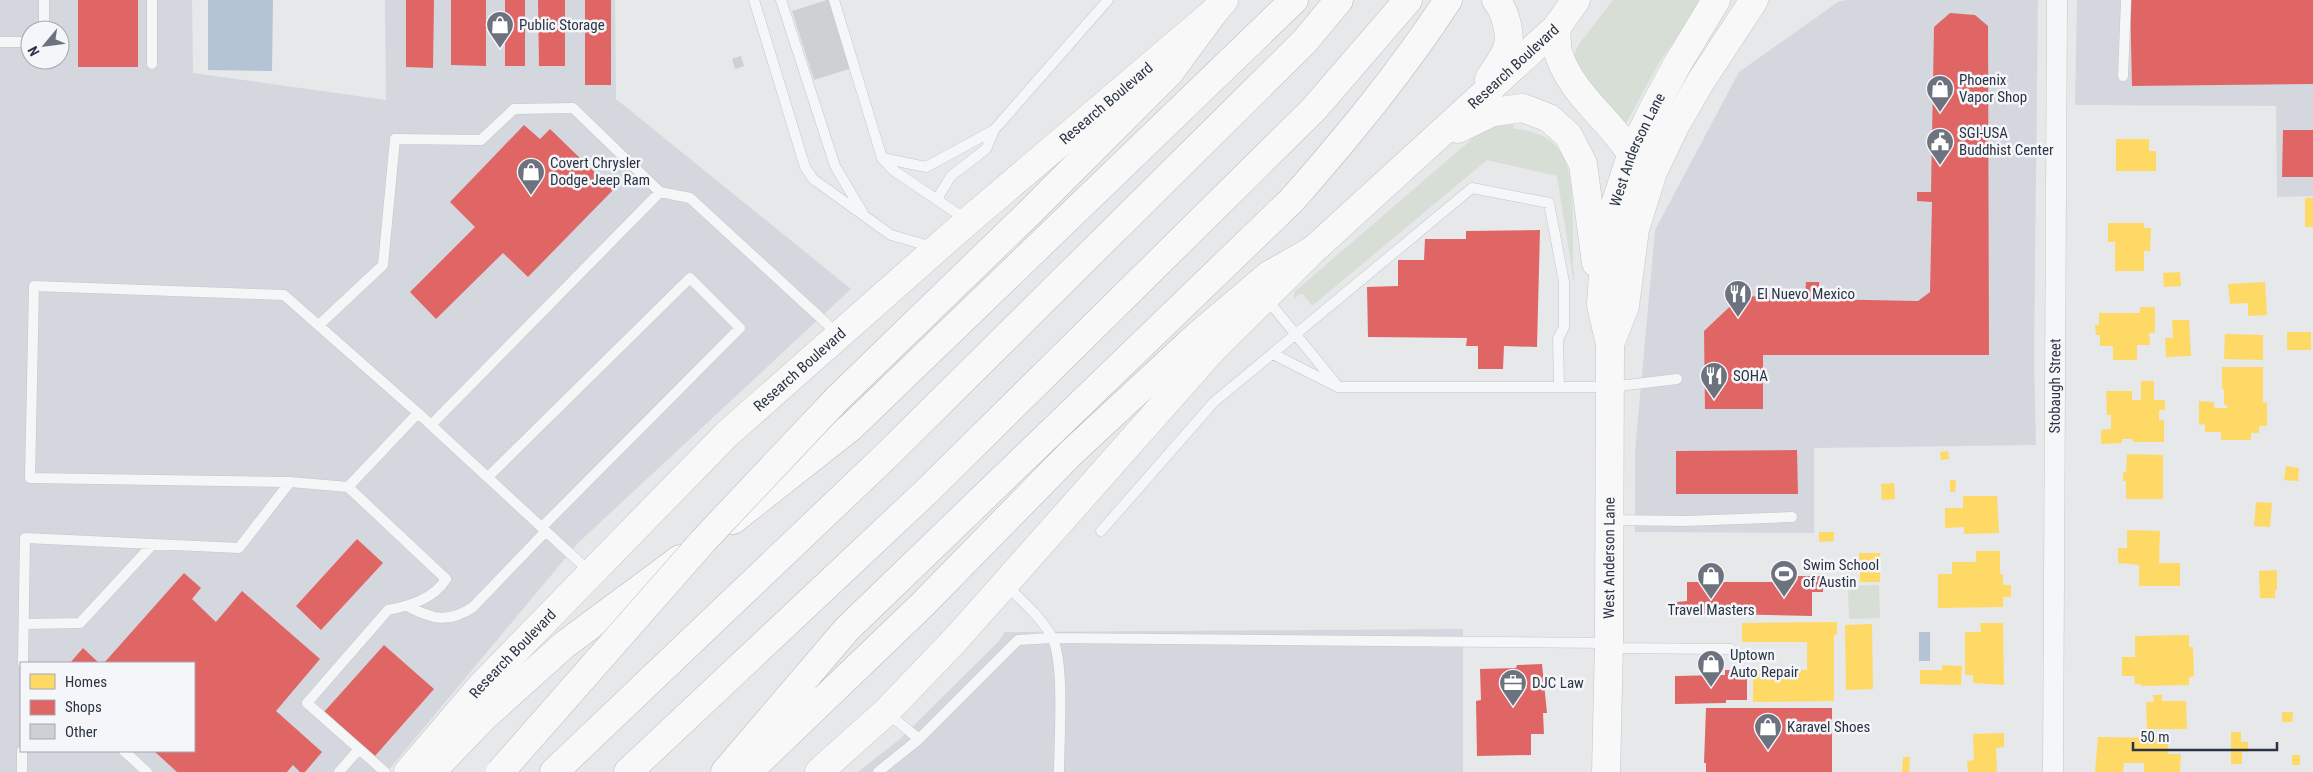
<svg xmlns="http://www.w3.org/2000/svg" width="2313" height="772" font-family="'Roboto Condensed',sans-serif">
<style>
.built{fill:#d4d7dd;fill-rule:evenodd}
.green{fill:#d6ded6}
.water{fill:#b4c4d5}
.homes{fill:#ffd966}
.shops{fill:#e06666}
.building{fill:#ced0d3}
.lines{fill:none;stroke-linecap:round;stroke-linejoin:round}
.service-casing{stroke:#c4c6c8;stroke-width:11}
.minor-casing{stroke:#c4c6c8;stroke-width:21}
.secondary-casing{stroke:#c4c6c8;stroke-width:29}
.motorway-casing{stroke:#b8bbbf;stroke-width:29}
.service{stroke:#f5f6f7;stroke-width:10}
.minor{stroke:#f5f6f7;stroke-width:20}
.secondary{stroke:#f8f8f8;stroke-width:28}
.motorway{stroke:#f8f8f8;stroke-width:28}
.motorway-bridge-casing{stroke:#b8bbbf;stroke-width:29;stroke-linecap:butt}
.motorway-bridge{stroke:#f8f8f8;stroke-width:28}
.labels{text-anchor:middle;stroke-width:5;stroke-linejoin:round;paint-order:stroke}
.poi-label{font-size:15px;fill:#2b3445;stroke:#f4f6f9;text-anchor:start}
.street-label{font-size:15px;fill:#2b3445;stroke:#f4f6f9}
</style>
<rect width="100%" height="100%" fill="#e6e8ea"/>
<!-- built -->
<path class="built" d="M0,0H192L193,73L386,100L385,0H615L616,99L851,289L578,543L387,772H0ZM30,30H60V60H30ZM21,663H194V751H21Z
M1846,0H2038L2034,360L2036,445L1814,448V533L1635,532V452L1655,230L1739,72L1838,2Z
M2077,0H2313V196L2277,197L2276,106L2075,105Z
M1463,629V772H858L900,739L998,642L1005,632Z"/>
<!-- green -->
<path class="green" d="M1613,0H1704L1660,61L1624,127L1617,126L1573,57L1579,44Z
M1513,123L1514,129C1572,133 1572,177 1573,222C1573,234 1573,245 1573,257C1572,266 1575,274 1574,283L1557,176L1487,160L1312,306L1303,294H1299L1293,300L1295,291L1300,287L1478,134L1493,127Z
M1879,585L1880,618L1849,619L1848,586Z"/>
<!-- water -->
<path class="water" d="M208,0H273L272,71L208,70Z
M1919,632H1930V661H1919Z"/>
<!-- homes -->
<path class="homes" d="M2116,139H2149V151H2156V171H2116Z
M2305,198H2313V227H2305Z
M2108,223H2144V228H2151L2150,251H2144V271H2115V242H2108Z
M2180,272L2181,286L2164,287L2163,273Z
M2265,282L2267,315L2248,316V303L2230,304L2228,284Z
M2140,307H2155V333H2149L2150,345H2137V360H2113V346H2100V335H2096L2095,325H2099V313H2140Z
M2172,320H2189L2191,356L2166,357L2165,338H2173Z
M2287,332H2311V350H2287Z
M2225,334L2263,335V360L2224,359Z
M2222,367H2263V402L2267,403V426H2259V433H2251V440H2221V432H2205V424L2199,425V401L2214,402V408H2227V405H2224V389H2222Z
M2141,381H2154V400H2165V410H2159V420H2164V442H2133V439H2122V443L2101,444V430L2111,429V415H2107L2106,391H2132V400H2141Z
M1948,451L1949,459L1941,460L1940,452Z
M2127,454L2163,455V499H2126V481H2123V472H2126Z
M2286,466L2299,468L2298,481L2284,480Z
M1950,480H1956L1955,492H1950Z
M1894,483L1895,499L1882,500L1881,484Z
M1963,496H1997L1999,533L1964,534V527L1945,528V508H1963Z
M2256,502L2272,503L2270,527L2254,526Z
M2127,530L2160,531L2159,563H2180V586H2139V565L2118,563V548H2127Z
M1819,532H1834V541L1819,542Z
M1976,551H2000V574H2003V585H2011V597H2003V607L1938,608V574H1952V562H1976Z
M1859,553H1880V582H1860Z
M2277,570V590H2275V598H2260L2259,571Z
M1837,622V635H1834V701L1753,702V669L1807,670V642H1742V623Z
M1980,623H2003L2004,685L1973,683V675H1965V632H1981Z
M1872,624L1873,689L1846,690L1845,625Z
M2189,635V647H2193L2194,676L2189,677V685L2141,686V684H2135L2134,676H2122V657H2135V636Z
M1942,665L1962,666L1961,685L1920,684V670H1942Z
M2153,695H2162V701H2186L2187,729H2147L2146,702H2154Z
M2282,712H2293L2292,722H2282Z
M2231,732H2241V742H2248V752H2242V764H2231Z
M2004,733V747L1996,748L1997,772H1968L1967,761L1974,760L1973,734Z
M2098,737L2168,738V754H2181L2180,772H2144V763H2124L2123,772H2095Z
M2292,755H2300V765H2292Z
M1903,757H1910L1909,772H1902Z"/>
<!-- shops -->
<path class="shops" d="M78,0H138V67H78Z
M406,0H434L433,68L406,67Z
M451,0H486V66L451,65Z
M505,0H525V66H505Z
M538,0H565V66H539Z
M585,0H611V85H585Z
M2130,0H2313V84L2132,86Z
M1950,13L1975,15L1988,26L1989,355H1763V409H1705L1704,331L1741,296L1805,298L1806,282H1819V299L1918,301L1930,292L1932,202L1917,201V192H1931L1934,27Z
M524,125L540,139L550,129L613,190L528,277L503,253L436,319L410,292L475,227L450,202Z
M2283,130H2313V177H2282Z
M1540,230L1537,347L1504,346L1503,369H1478V346H1466L1467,338L1368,337L1367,287L1398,286V260H1424L1425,239H1466V231Z
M1797,450L1798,494H1676V451Z
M357,539L383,563L321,630L296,606Z
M184,573L201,588L192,599L216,622L242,591L320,659L276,711L322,752L305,772H300L293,765L287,772H177L154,751H194V663H104Z
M1780,576H1823V592H1812V616L1677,613V602L1687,601V582H1780Z
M384,645L434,689L375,756L324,712Z
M83,648L99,663H70Z
M1542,664L1547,713H1543L1544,734H1531V755L1477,756L1476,701L1481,700L1480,669L1516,668L1517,665Z
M1725,670H1747V700H1726V703L1675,704V676L1725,675Z
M1706,708H1832V772H1706V763H1704Z"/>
<!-- building -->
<path class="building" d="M827,0H830L852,68L814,80L792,11Z
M741,56L744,66L735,69L732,59Z"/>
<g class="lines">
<defs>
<path id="service" d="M44,0V30
M754,0L805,167L813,179L891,235L933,247
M781,0L835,166L863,213
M834,0L882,158L893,170L967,220
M0,42H30
M152,64V0
M2123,76L2126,0
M882,158L926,167L994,130
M660,192L690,198L838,334
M937,199L951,176L986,149L994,130L1108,0
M1266,298L1336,384
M319,325L383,265L395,139L481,140L514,109L573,108L660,192L431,425
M1273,354L1338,387H1610L1677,379
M418,413L348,487L290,482L30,478L34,286L284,295L418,413L590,572
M488,477L690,278L740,328L542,527
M348,487L446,579C434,599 409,606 388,610L307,703L385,772
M1610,520L1686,521L1792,517
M1101,531L1214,402L1472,188L1549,203L1564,282V327L1558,339L1559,387
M1006,585C1022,601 1041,617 1052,637C1065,663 1059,740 1059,772
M407,606C432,619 448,624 473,607L546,531
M24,624L80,623L153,544
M1610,648L1731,649
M23,663L25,538L239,548L290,482
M887,713L919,739
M124,751L147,772
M22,772V751
M339,772L359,749
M878,772L919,739L1018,640L1052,638L1608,643"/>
<g id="minor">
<path id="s1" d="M2053,772L2057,0"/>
</g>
<g id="secondary">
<path d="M1556,28C1557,36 1556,47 1559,55C1574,99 1618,125 1638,166"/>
<path d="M1489,79C1495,70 1503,59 1507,49C1512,35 1505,11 1496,0"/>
<path d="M1458,129L1493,112L1523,108L1549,118L1568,135L1583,164L1596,263"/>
<path d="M1610,344L1625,306L1635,229L1653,172L1675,126L1701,81L1754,0"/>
<path id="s2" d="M408,772L482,685L727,434L968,221L1214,12L1224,0"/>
<path id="s3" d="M819,772L886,712L956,639L1213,349L1313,250L1556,28L1576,0"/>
<path id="s4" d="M1606,772L1609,643L1610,344L1601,305L1604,257L1614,208L1632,152L1650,115L1678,63L1716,0"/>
</g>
<path id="motorway" d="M837,399L1029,213L1170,72L1214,12
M733,520L851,427L1294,0
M431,772L484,717L564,645L680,559
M554,772L889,453L1305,41L1339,0
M628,772L926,492L1314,109L1408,0
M725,772L847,629L1292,200C1348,136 1402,71 1448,0
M748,772L922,605L1072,452L1197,336L1269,275L1313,250"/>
</defs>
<!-- service casing -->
<use href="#service" class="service-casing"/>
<!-- minor casing -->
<use href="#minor" class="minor-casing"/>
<!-- secondary casing -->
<use href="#secondary" class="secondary-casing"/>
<!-- motorway casing -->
<use href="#motorway" class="motorway-casing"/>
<!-- service -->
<use href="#service" class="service"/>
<!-- minor -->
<use href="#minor" class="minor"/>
<!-- secondary -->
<use href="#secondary" class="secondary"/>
<!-- motorway -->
<use href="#motorway" class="motorway"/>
<defs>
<path id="motorway-bridge" d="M500,772L704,540L837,399"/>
</defs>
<!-- motorway-bridge casing -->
<use href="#motorway-bridge" class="motorway-bridge-casing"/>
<!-- motorway-bridge -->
<use href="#motorway-bridge" class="motorway-bridge"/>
</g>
<!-- icons -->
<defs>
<symbol id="shop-pin" viewBox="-11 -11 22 30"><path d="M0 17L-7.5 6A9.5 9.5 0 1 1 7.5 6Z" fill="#6c737f" stroke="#f4f6f9"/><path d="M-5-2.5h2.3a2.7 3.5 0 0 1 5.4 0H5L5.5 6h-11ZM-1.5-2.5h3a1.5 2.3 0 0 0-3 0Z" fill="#fff"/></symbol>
<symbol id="civic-pin" viewBox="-11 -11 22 30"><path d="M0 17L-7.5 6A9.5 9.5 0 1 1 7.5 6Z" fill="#6c737f" stroke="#f4f6f9"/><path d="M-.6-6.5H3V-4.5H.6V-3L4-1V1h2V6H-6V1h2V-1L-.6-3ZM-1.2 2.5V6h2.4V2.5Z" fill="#fff"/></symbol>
<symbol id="restaurant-pin" viewBox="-11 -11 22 30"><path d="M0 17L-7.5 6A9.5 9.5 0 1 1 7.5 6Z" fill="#6c737f" stroke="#f4f6f9"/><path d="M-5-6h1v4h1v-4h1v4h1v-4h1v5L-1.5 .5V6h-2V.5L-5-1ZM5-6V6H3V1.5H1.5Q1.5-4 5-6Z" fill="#fff"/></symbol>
<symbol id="stadium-pin" viewBox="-11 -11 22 30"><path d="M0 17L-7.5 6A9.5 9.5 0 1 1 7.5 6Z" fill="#6c737f" stroke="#f4f6f9"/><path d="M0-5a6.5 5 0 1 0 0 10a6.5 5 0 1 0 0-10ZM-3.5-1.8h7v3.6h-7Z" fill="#fff"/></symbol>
<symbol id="office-pin" viewBox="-11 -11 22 30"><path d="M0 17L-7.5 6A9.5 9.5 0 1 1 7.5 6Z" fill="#6c737f" stroke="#f4f6f9"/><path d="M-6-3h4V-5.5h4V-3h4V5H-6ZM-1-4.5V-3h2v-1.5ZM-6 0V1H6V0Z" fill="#fff"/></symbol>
</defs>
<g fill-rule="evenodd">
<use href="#shop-pin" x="484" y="9" width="32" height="43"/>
<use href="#shop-pin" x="1924" y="73" width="32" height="43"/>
<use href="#civic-pin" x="1924" y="126" width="32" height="43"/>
<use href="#shop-pin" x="515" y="156" width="32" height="43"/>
<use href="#restaurant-pin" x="1722" y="278" width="32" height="43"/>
<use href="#restaurant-pin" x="1698" y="360" width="32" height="43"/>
<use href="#stadium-pin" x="1768" y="558" width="32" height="43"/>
<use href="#shop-pin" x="1695" y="560" width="32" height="43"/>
<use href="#shop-pin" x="1695" y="648" width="32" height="43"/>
<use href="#office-pin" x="1497" y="667" width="32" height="43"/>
<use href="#shop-pin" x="1752" y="711" width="32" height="43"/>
</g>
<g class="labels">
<!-- poi labels -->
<g class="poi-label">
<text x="519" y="30">Public Storage</text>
<text x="1959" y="85">Phoenix<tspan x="1959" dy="17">Vapor Shop</tspan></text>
<text x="1959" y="138">SGI-USA<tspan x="1959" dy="17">Buddhist Center</tspan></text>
<text x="550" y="168">Covert Chrysler<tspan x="550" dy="17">Dodge Jeep Ram</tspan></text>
<text x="1757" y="299">El Nuevo Mexico</text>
<text x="1733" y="381">SOHA</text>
<text x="1803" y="570">Swim School<tspan x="1803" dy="17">of Austin</tspan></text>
<text x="1711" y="615" text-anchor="middle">Travel Masters</text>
<text x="1730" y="660">Uptown<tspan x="1730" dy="17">Auto Repair</tspan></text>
<text x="1532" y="688">DJC Law</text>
<text x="1787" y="732">Karavel Shoes</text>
</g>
<!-- street labels -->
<g class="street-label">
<text dy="5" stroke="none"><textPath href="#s3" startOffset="991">Research Boulevard</textPath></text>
<text dy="5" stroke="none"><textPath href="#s2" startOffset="968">Research Boulevard</textPath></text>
<text dy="5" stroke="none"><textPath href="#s4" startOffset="629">West Anderson Lane</textPath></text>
<text dy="5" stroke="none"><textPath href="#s2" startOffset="562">Research Boulevard</textPath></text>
<text dy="5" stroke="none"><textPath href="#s1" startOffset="386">Stobaugh Street</textPath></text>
<text dy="5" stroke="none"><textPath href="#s4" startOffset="214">West Anderson Lane</textPath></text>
<text dy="5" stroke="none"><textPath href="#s2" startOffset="158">Research Boulevard</textPath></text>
</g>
</g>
<!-- legend -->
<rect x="20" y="662" width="175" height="90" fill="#f4f6f9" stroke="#a4a8b1"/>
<rect x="30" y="674" width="25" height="15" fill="#ffd966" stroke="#a4a8b1"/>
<text x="65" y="687" font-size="15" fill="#2b3445">Homes</text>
<rect x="30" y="700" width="25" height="15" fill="#e06666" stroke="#a4a8b1"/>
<text x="65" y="712" font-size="15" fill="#2b3445">Shops</text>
<rect x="30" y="724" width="25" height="15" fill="#ced0d3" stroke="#a4a8b1"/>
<text x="65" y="737" font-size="15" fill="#2b3445">Other</text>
<!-- north arrow -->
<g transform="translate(45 45) rotate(241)"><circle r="24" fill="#f4f6f9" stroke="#a4a8b1"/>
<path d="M0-4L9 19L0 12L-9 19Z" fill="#6c737f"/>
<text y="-8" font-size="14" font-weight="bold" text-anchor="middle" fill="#2b3445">N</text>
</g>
<!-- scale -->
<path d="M2133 742v8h144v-8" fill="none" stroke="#2b3445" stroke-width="2.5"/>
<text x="2140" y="742" font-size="15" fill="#2b3445" stroke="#f4f6f9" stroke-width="4" paint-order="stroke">50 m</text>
</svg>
